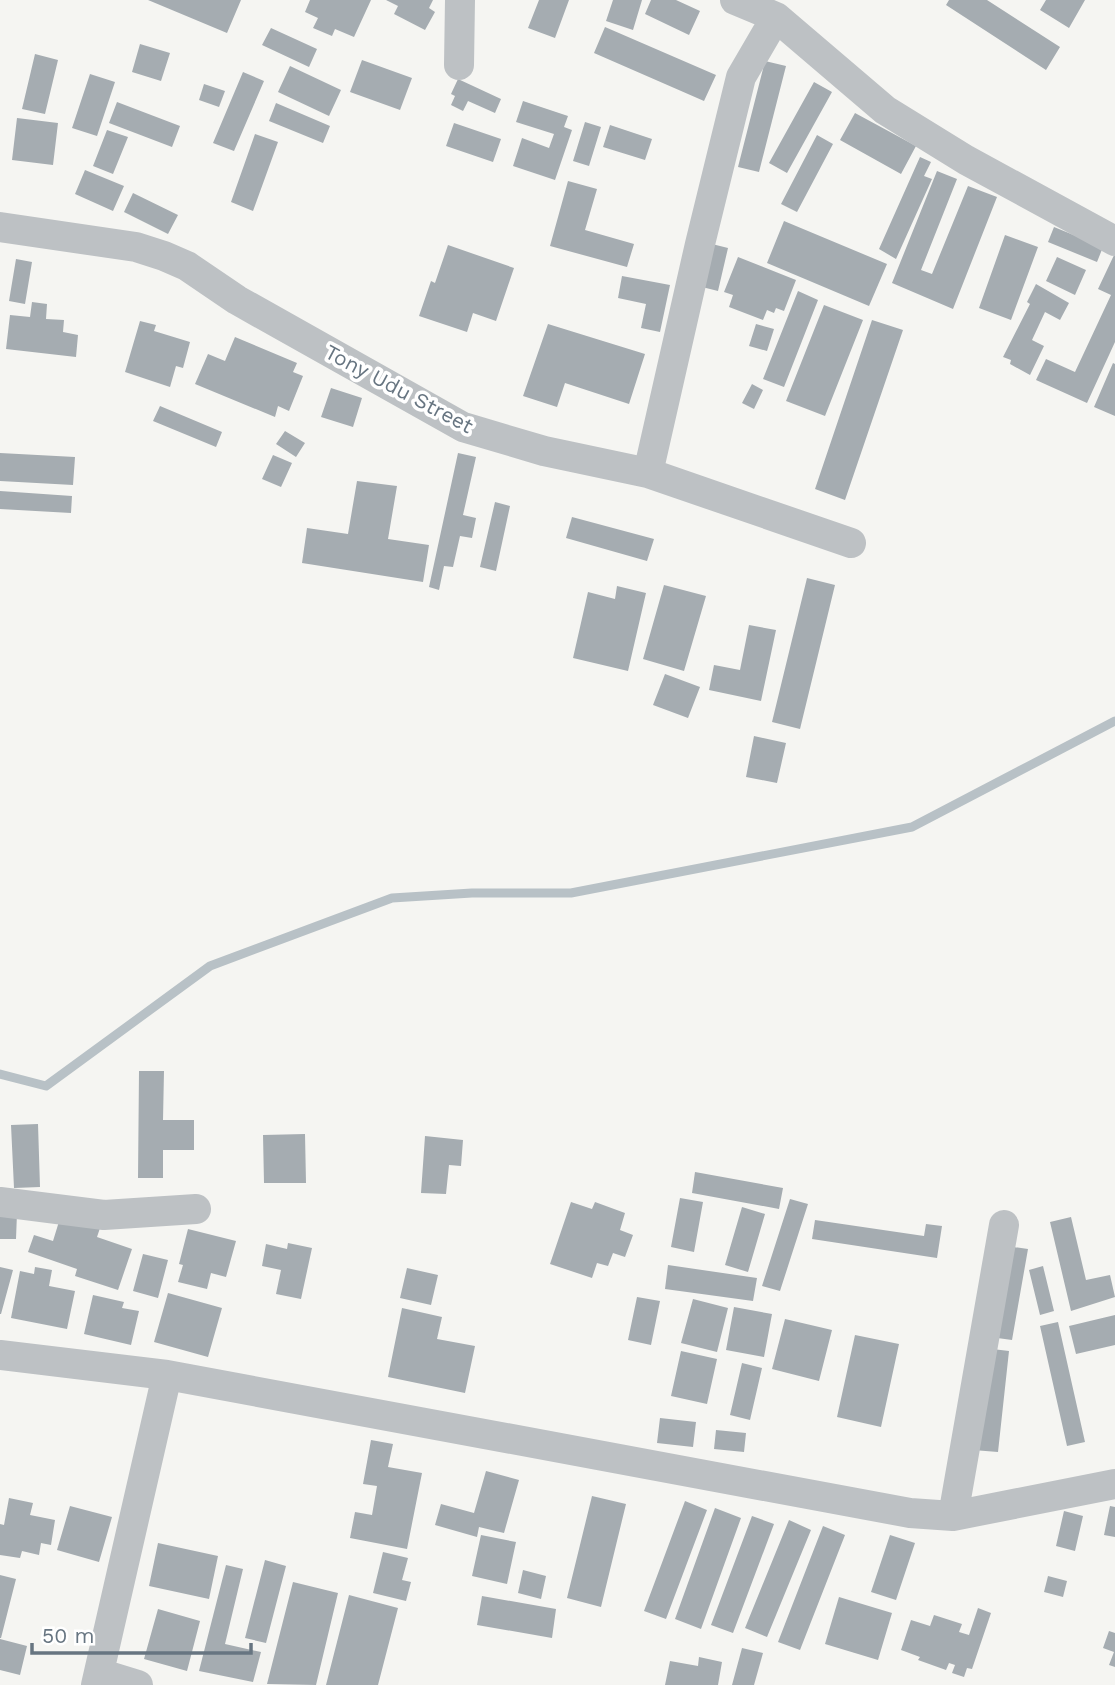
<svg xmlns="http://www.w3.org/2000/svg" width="1115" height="1685" font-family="'Work Sans',sans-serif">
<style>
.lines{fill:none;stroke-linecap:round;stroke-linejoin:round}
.stream{stroke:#b8c1c6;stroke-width:9}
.building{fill:#a5acb1}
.minor{stroke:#bdc1c4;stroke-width:30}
.labels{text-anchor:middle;stroke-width:7;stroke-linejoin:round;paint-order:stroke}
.street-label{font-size:21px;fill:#677581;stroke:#fff}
</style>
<rect width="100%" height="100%" fill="#f5f5f2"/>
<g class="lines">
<!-- stream -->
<path class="stream" d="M0,1074L46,1086L210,966L392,898L472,893H571L912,827L1115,721"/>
</g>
<!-- building -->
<path class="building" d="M148,0H241L227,33Z
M310,0H371L354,37L335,29L332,36L313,28L318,18L305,12Z
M386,0H433L429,8L435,12L425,30L394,14L398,6Z
M539,0H569L555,38L528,28Z
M613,0H642L633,30L606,21Z
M651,0H676L700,11L689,35L645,14Z
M949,0H987L1060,47L1046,70L946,5Z
M1046,0H1085L1069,28L1040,10Z
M605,27L716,75L704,101L594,53Z
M271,28L317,49L309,67L262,45Z
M140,44L170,53L161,81L132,72Z
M35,54L58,60L45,114L22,109Z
M362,60L412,78L400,110L350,92Z
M765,61L786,66L759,172L738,167Z
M290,66L341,90L329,116L278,92Z
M243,72L264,81L234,151L213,143Z
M90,74L115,82L97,136L72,128Z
M458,79L501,99L495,113L468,101L463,111L451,105L455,96L451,94Z
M814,82L832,92L787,173L769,163Z
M204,84L225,91L219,107L199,100Z
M523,101L568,116L564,127L572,130L555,180L513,166L522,138L549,148L554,134L516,122Z
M117,102L180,126L172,147L109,123Z
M276,103L330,126L323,143L269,121Z
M855,113L916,146L901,174L840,140Z
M17,118L58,123L53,165L12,160Z
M585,122L601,127L589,166L573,161Z
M454,123L501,139L493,162L446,146Z
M610,125L652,139L645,160L603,147Z
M107,130L128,137L113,174L93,166Z
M255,134L278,142L253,211L231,202Z
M817,135L833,144L797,212L781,204Z
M920,157L931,162L924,176L932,179L896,259L879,249Z
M85,170L124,186L113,211L75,194Z
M937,171L957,179L921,270L932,274L968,186L997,197L953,309L892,283Z
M568,181L597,189L585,230L634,244L627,267L550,246Z
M133,193L178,215L168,234L124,212Z
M784,221L887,264L869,306L767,263Z
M1054,227L1103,247L1097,262L1048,242Z
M1005,235L1038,247L1011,320L979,308Z
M712,244L728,248L718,291L702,287Z
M448,245L514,268L496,321L473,313L467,332L419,316L431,281L435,283Z
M1115,253V342L1087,403L1036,380L1046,359L1075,372L1111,295L1098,289Z
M738,257L796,280L784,311L776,308L774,313L767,310L763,320L729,307L733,295L724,292Z
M1057,257L1086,270L1075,295L1046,281Z
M16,259L32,262L25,304L9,301Z
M622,276L670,285L660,332L641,328L646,304L618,298Z
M1036,284L1069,303L1060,320L1045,312L1032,340L1044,346L1030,375L1010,364L1011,360L1003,357L1030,304L1027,302Z
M798,291L818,300L784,387L763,379Z
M32,302L47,304L46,319L64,320L63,332L78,335L76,357L6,349L10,315L30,317Z
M824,305L863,320L825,416L786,401Z
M872,320L903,330L845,500L815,489Z
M140,321L156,325L154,331L190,342L183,368L176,366L170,387L125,372Z
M548,324L645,354L629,404L565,383L557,407L523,396Z
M756,324L774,329L767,351L749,346Z
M235,337L297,363L293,372L303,376L289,411L278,406L275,417L195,384L208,354L225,361Z
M1113,363L1115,364V416L1094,407Z
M752,384L763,390L754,409L742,403Z
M331,388L362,398L353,427L321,417Z
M160,406L222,432L216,447L153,421Z
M285,431L305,443L296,457L276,444Z
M0,453L75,457L73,485L0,481Z
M458,453L476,457L463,515L476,518L472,538L460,536L453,567L444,566L439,590L429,587Z
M273,455L292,463L281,487L262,479Z
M357,481L397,486L388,539L429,545L423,582L302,563L307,528L348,534Z
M0,491L72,496L71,513L0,509Z
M495,502L510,506L496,571L480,567Z
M572,517L654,539L647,561L566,538Z
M807,578L835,585L800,729L772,722Z
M664,585L706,596L684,671L643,659Z
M617,586L646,593L628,671L573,658L588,592L615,599Z
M749,625L776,630L761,701L709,690L714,665L740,670Z
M665,674L700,687L688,718L653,705Z
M754,736L786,743L777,783L746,777Z
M139,1071H164L163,1120H194V1150H163V1178H138Z
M38,1124L40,1187L14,1188L11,1125Z
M305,1134L306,1183H264L263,1135Z
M425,1136L463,1140L461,1166L449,1165L446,1194L421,1193Z
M695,1172L783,1188L779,1209L692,1193Z
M680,1198L703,1202L694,1252L671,1247Z
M790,1199L808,1204L780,1291L762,1286Z
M571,1202L592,1209L595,1202L625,1213L620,1230L633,1235L625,1257L613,1253L608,1266L597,1263L592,1278L550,1264Z
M742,1207L765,1214L748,1272L725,1265Z
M0,1212L17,1213L16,1239H0Z
M61,1215L100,1228L97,1237L132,1249L118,1290L75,1276L77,1269L28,1252L34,1235L53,1241Z
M1071,1217L1086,1280L1110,1275L1115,1297L1071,1311L1050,1222Z
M815,1220L924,1236L926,1224L942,1226L937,1258L812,1239Z
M188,1229L236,1241L226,1277L211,1273L207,1289L178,1282L183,1265L179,1264Z
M288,1243L312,1248L301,1299L276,1294L281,1270L262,1266L266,1244L287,1249Z
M1006,1246L1028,1249L1012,1340L990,1337Z
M143,1254L168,1260L158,1298L133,1291Z
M668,1265L757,1278L753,1301L665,1289Z
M1043,1266L1054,1311L1040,1315L1029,1270Z
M0,1267L13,1270L1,1314H0Z
M35,1267L52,1270L49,1286L75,1291L67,1329L11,1318L20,1271L34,1274Z
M407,1268L438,1275L431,1305L400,1298Z
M168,1293L222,1308L208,1357L154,1342Z
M93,1295L124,1302L122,1308L139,1311L131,1345L84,1334Z
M637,1297L660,1301L651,1345L628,1340Z
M693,1299L728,1308L717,1352L681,1343Z
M734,1307L772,1314L764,1357L726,1350Z
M402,1308L442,1317L437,1339L475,1346L465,1393L388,1377Z
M1115,1315V1345L1076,1354L1069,1326Z
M785,1319L832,1330L819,1381L772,1369Z
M1058,1322L1085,1442L1067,1446L1040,1326Z
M855,1335L899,1344L881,1427L837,1417Z
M984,1348L1009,1351L998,1452L973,1450Z
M681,1351L717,1359L707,1404L671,1396Z
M742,1363L762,1368L750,1420L730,1415Z
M660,1418L696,1422L693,1447L657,1443Z
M716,1430L746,1433L744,1452L714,1449Z
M371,1440L393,1444L388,1467L422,1473L407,1549L350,1538L355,1512L372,1515L377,1486L363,1484Z
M486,1471L519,1480L504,1533L479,1527L477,1537L435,1525L441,1504L474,1513Z
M592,1496L626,1504L601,1607L567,1598Z
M9,1498L33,1503L30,1515L55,1520L51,1545L41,1543L39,1555L22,1551L20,1558L0,1555V1524L4,1525Z
M685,1501L707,1510L666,1619L644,1611Z
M70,1506L112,1517L99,1562L57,1550Z
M1110,1506L1115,1507V1537L1104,1535Z
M715,1508L741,1518L701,1629L675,1619Z
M1064,1511L1083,1516L1075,1551L1056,1546Z
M752,1516L774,1524L733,1633L711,1625Z
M789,1520L811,1530L767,1637L745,1628Z
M823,1526L845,1535L800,1650L778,1642Z
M481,1535L516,1542L507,1584L472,1576Z
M890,1535L915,1543L896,1600L871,1592Z
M158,1543L218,1556L209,1599L149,1586Z
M383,1552L408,1558L402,1580L411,1582L406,1601L373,1593Z
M265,1560L286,1566L266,1643L245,1638Z
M226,1565L243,1569L225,1644L261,1652L253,1682L199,1671Z
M523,1570L546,1576L541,1599L518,1593Z
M0,1575L16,1579L1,1638H0Z
M1048,1576L1067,1581L1063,1597L1044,1592Z
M293,1582L338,1593L316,1685L267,1684Z
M349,1595L398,1608L378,1685H326Z
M482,1596L556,1609L552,1638L477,1625Z
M839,1597L892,1613L878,1660L825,1644Z
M978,1608L991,1613L972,1669L967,1668L964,1677L952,1673L955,1665L949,1663L946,1670L918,1660L920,1657L901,1650L911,1620L930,1626L934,1615L962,1624L959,1632L969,1635Z
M158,1609L200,1621L187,1671L144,1659Z
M1109,1631L1115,1633V1667L1109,1665L1114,1652L1103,1648Z
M0,1639L27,1646L20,1675L0,1670Z
M742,1648L763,1653L754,1685H732Z
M699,1657L722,1662L718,1685H665L670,1661L698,1666Z"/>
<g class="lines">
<!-- minor -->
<path class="minor" d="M735,0L776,17L885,110L966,160L1115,241
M459,65L460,0
M0,227L136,247L164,256L187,266L237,300L463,427L544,451L648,473L851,543
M648,473L700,244L741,77L776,17
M0,1202L104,1215L196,1209
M0,1355L167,1375L910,1513L953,1516L1115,1484
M953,1516L1004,1225
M99,1673L138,1685
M96,1685L167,1375"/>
</g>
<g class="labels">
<!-- street labels -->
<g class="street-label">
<text transform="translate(399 389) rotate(28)" y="7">Tony Udu Street</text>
</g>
</g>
<!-- scale -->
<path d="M32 1643v10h219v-10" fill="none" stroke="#677581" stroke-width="3.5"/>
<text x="42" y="1643" font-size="21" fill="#677581" stroke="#ffffff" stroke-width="5" paint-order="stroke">50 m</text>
</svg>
